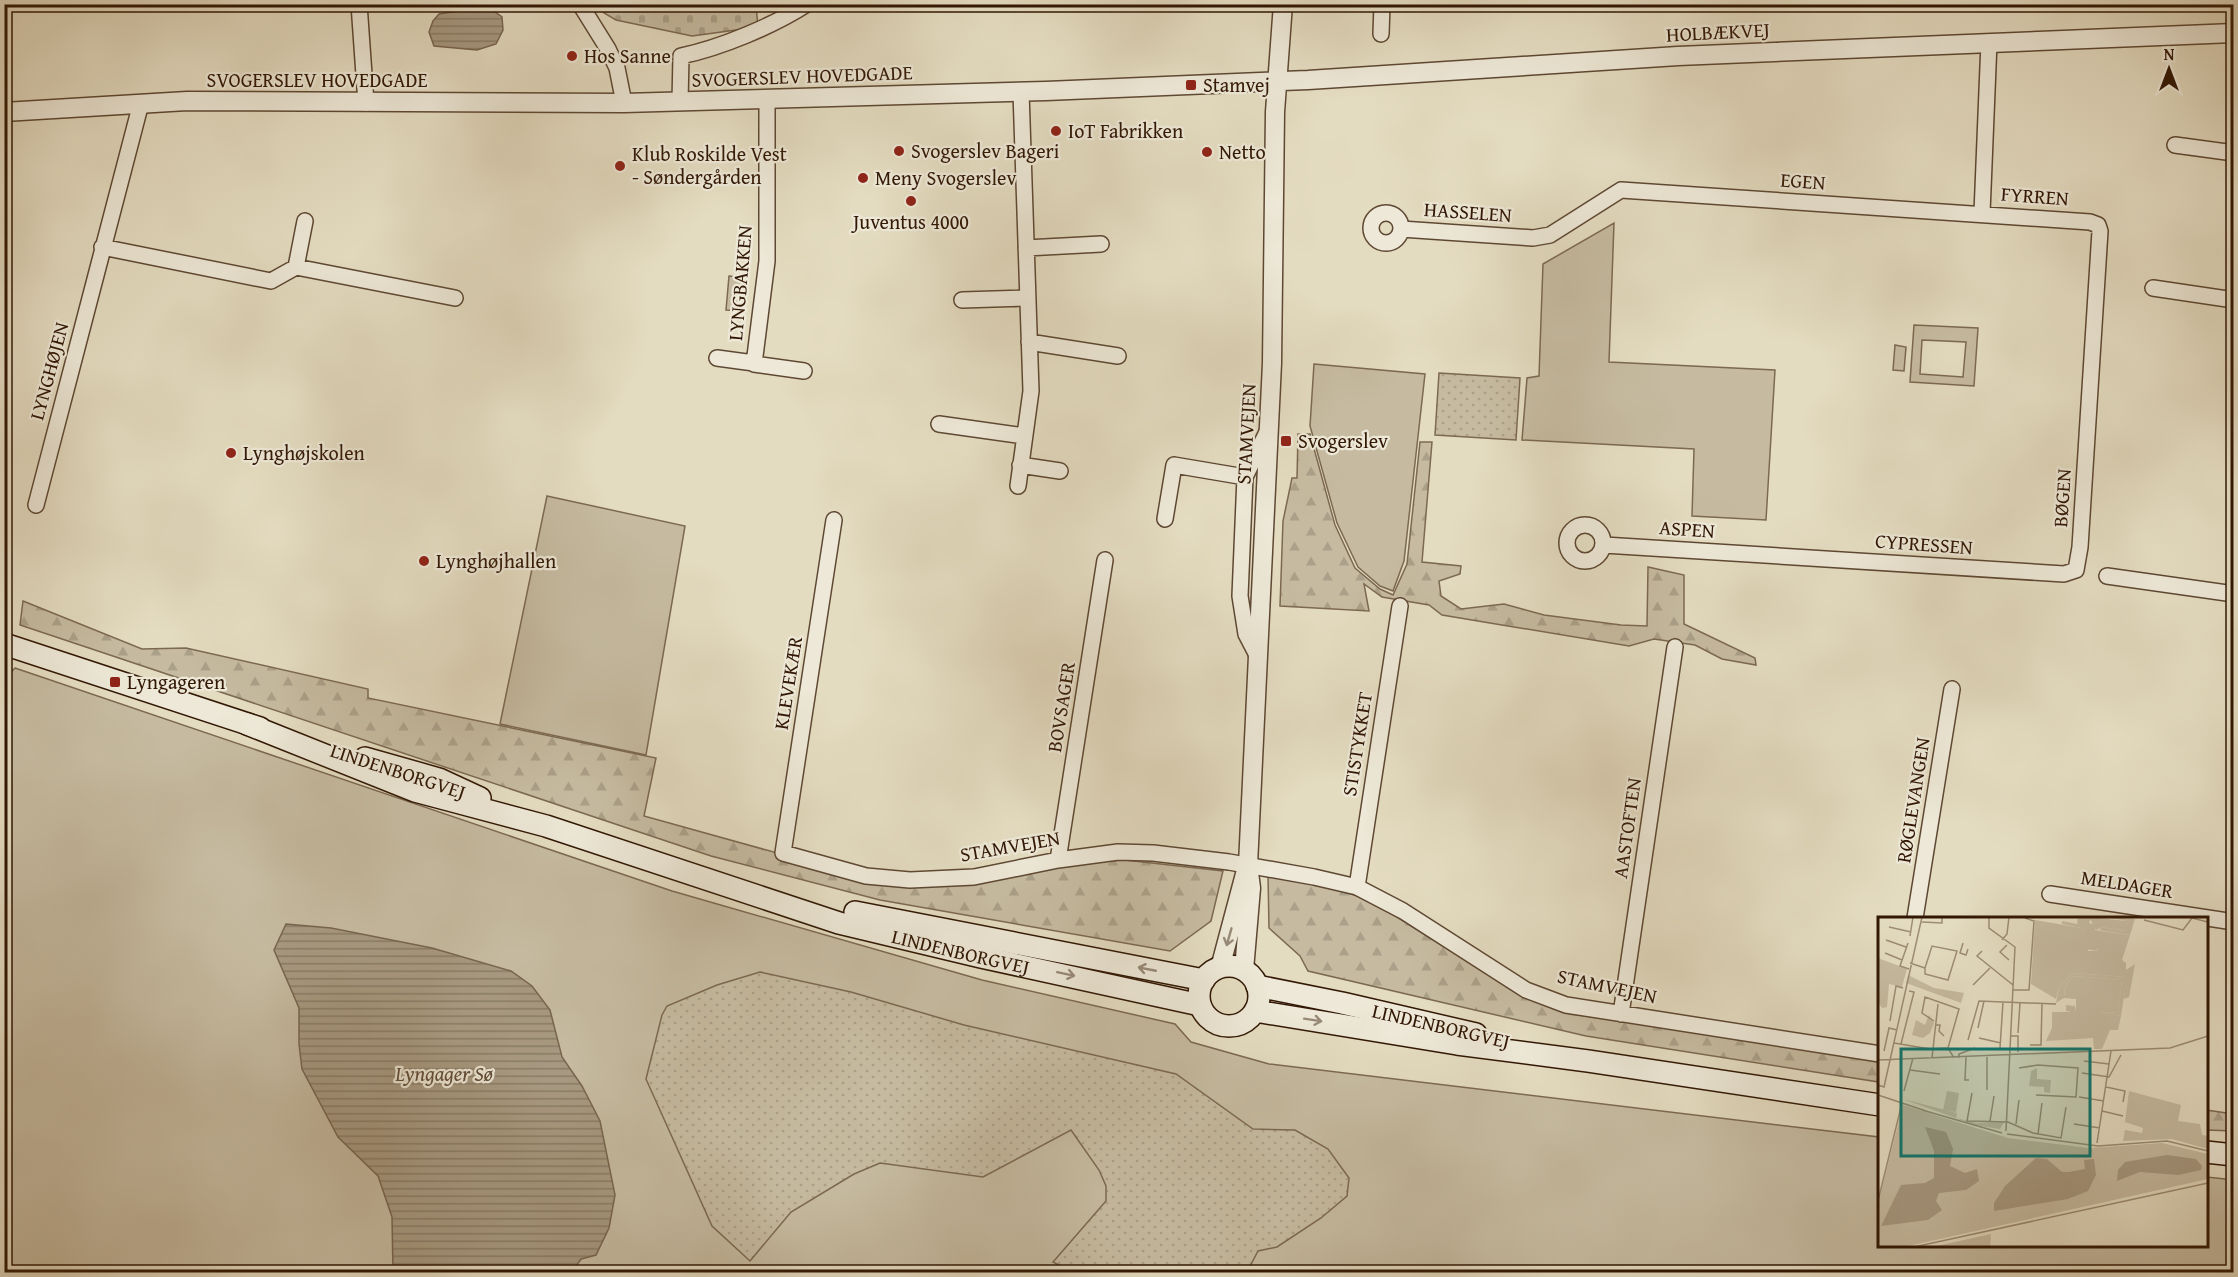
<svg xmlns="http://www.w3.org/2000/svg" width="2238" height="1277" font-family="'Gentium Book Plus',serif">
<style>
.grass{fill:#c6bba1;stroke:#7c6952;stroke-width:1.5;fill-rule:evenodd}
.forest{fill:url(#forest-firs);stroke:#7c6952;stroke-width:1.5}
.cemetery{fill:url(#cemetery-stones);stroke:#7c6952;stroke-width:1.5}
.park{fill:url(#park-dots);stroke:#7c6952;stroke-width:1.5}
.water{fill:url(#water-rules);stroke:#78654f;stroke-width:1.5}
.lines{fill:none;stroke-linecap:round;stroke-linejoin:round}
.minor-casing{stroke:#5e4833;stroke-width:18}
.tertiary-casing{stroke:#5e4833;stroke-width:21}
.secondary-casing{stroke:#311704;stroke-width:24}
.minor{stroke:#ede8d7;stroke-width:15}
.tertiary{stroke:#ede8d7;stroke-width:18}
.secondary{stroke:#ede8d7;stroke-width:21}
.oneway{stroke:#988a78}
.poi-dot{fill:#8f2418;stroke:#ede8d7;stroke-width:2}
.labels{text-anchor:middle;stroke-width:4.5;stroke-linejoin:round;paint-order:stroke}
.street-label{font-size:20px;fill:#311704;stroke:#ede8d7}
.poi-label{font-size:20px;fill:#311704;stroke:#ede8d7;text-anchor:start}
.water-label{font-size:21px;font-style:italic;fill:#604b36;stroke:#ede8d7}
.inset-road{fill:none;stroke:#9c8d75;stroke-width:1.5}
.view{fill:#0f766e;fill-opacity:0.15;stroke:#0f766e;stroke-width:3}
.inset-edge{fill:none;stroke:#311704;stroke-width:3}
</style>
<defs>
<pattern id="forest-firs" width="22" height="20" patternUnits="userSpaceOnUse" patternTransform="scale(1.5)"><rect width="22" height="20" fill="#c6bba1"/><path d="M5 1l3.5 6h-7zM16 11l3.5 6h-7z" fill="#aba089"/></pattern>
<pattern id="cemetery-stones" width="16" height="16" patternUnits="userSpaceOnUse" patternTransform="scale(1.5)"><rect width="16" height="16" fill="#c6bba1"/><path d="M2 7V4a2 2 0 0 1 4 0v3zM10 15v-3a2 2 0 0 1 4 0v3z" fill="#aba089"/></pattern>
<pattern id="park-dots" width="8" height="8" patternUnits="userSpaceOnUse" patternTransform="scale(1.5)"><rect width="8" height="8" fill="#c6bba1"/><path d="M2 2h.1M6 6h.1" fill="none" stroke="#aba089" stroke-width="1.8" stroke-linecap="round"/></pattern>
<pattern id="water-rules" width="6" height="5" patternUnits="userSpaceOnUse" patternTransform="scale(1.5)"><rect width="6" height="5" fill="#a79981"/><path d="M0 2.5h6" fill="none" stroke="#897c67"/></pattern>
</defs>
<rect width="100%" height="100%" fill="#e4dcc1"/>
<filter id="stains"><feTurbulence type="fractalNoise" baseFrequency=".00333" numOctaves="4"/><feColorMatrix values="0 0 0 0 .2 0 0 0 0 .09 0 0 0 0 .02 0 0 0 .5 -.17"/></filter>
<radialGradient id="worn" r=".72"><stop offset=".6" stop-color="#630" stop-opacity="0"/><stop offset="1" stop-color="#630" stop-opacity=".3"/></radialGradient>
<!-- grass -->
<path class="grass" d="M1614,223L1609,362L1775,370L1766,520L1692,516L1694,449L1522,440L1527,378L1539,376L1543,264Z
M729,276L746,278L743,311L726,310Z
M1914,325L1978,328L1974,386L1910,382ZM1922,340L1966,342L1963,377L1920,374Z
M1895,345L1906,347L1904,371L1893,370Z
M1314,364L1425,374L1404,561L1393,591L1380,586L1358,567L1337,523L1310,426Z
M547,496L685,526L646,755L500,724Z
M15,668L672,891L982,980L1175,1024L1191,1042L1269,1064L1879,1137L1880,1246H2206L2207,1177L2234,1180L2233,1272H5L4,689L8,675Z"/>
<!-- forest -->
<path class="forest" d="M1298,434H1310L1335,525L1355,568L1380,589L1393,595L1407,564L1420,442H1432L1422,562L1461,566L1460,574L1439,581L1441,596L1461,609L1504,604L1544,615L1621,625L1647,626L1648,567L1684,575V624L1755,658L1756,665L1722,659L1695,645L1654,639L1629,646L1442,615L1429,605L1382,597L1364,584L1369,611L1280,606L1283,521L1292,478H1297Z
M23,601L142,649L186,648L368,689V698L656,758L644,816L885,883L1057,864L1125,860L1223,871L1211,921L1170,951L880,900L711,856L20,625Z
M1268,875L1320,884L1370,900L1524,997L1566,1013L1879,1060V1082L1586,1036L1308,971L1300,956L1269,928Z
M2206,1110L2233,1114V1131L2207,1130Z"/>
<!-- cemetery -->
<path class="cemetery" d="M596,5H756L758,27L692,36L616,20L604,13Z"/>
<!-- park -->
<path class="park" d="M1439,373L1520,378L1516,440L1435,435Z
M760,972L851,992L964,1025L1176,1074L1253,1129L1295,1130L1328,1149L1349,1178L1347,1196L1321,1218L1277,1247L1258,1251L1247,1272H1072L1053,1262L1106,1201V1186L1099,1170L1071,1130L983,1177L880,1163L854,1174L791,1212L750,1261L712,1226L646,1079L662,1015L667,1006L717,985Z"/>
<!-- water -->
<path class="water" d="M487,6L502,17L503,30L496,44L477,50L434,46L429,32L433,21L439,14Z
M286,924L331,928L432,948L511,971L532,986L550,1010L562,1057L582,1086L600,1121L615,1195L609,1228L596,1255L581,1259L572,1272H393L392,1217L378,1176L338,1137L302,1069L299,1044V1008L274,950Z"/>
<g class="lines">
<defs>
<path id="minor" d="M359,4L366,103
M580,4L608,49L617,68L624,103
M1381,34L1382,4
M767,98V261L754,364L804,371
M680,102L681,56C720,48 773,26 807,4
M2175,145L2234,153
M1982,213L1989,42
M1371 228a15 15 0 1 1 30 0a15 15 0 1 1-30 0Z
M1401,229L1533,238L1550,235L1621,190L2090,222L2098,225L2100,231L2080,547L2076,570L2064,574L1604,545
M102,247L271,281L296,267L455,298
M1026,248L1101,244
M296,267L305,221
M2153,288L2234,300
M962,300L1027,298
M1029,342L1118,356
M717,358L754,363
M939,424L1024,436
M1020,465L1060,471
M1018,486L1031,391L1021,92
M36,505L141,103
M1165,519L1174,465L1245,477
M834,520L783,853L866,876L910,880L974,877L1058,860L1118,852L1153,853L1229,862L1314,877L1357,887L1403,911L1526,990L1566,1005L1880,1054
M1567 543a18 18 0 1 1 36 0a18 18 0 1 1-36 0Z
M2107,576L2234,594
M1258,657L1246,634L1240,596L1245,477L1267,432
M1058,860L1105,560
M1357,887L1400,606
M2050,894L2234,922
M1915,918L1952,689
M1621,1014L1675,647"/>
<path id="tertiary" d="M4,112L187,101L624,103L1046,91L1308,80L1678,56L2234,33
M1220,968L1245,874
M1244,970L1251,888L1248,865L1272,363L1275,112L1283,4"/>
<g id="secondary">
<path d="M4,644L260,728"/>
<path id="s1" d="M247,724L415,791L546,826L839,923L981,957L1200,1005"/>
<path d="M365,758L439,779L480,798"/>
<path d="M855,912L1204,980"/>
<circle cx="1229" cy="996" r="30"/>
<path d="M1257,986L1342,1003L1476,1034"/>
<path d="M1255,1011L1457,1044L1588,1061L1880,1105"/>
<path d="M2206,1152L2234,1155"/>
</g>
</defs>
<!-- minor casing -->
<use href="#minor" class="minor-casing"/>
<!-- tertiary casing -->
<use href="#tertiary" class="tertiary-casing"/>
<!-- secondary casing -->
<use href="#secondary" class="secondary-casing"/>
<!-- minor -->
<use href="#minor" class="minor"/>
<!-- tertiary -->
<use href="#tertiary" class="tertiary"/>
<!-- secondary -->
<use href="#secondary" class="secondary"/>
</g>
<!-- one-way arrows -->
<defs><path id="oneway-shaft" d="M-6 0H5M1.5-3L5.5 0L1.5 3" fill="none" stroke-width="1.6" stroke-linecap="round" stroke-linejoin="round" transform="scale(1.5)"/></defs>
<g class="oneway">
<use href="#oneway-shaft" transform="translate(1229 937) rotate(106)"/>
<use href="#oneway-shaft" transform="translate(1147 969) rotate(-169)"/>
<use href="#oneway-shaft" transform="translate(1066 974) rotate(12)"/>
<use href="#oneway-shaft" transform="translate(1313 1020) rotate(9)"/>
</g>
<!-- markers -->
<g class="poi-dot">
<circle cx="572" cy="56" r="6"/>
<rect x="1185" y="79" width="12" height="12" rx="3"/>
<circle cx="1056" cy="131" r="6"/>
<circle cx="899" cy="151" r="6"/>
<circle cx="1207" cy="152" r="6"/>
<circle cx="620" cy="166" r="6"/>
<circle cx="863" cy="178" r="6"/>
<circle cx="911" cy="201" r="6"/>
<rect x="1280" y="435" width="12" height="12" rx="3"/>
<circle cx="231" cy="453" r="6"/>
<circle cx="424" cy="561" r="6"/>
<rect x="109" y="676" width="12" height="12" rx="3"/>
</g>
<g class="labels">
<!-- street labels -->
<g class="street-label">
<text transform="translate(1718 32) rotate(-3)" y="7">HOLBÆKVEJ</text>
<text transform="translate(802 76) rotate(-2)" y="7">SVOGERSLEV HOVEDGADE</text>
<text x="317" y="87">SVOGERSLEV HOVEDGADE</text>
<text transform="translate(1803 181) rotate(4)" y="7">EGEN</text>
<text transform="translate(2035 196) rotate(4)" y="7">FYRREN</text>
<text transform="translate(1468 212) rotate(4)" y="7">HASSELEN</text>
<text transform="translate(740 283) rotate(-85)" y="7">LYNGBAKKEN</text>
<text transform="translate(49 371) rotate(-75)" y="7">LYNGHØJEN</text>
<text transform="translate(1246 434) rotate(-87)" y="7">STAMVEJEN</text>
<text transform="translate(2062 498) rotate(-86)" y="7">BØGEN</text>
<text transform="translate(1687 529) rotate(4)" y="7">ASPEN</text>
<text transform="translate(1924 544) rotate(4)" y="7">CYPRESSEN</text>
<text transform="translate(788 683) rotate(-81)" y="7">KLEVEKÆR</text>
<text transform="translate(1061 707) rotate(-81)" y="7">BOVSAGER</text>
<text transform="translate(1357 744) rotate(-81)" y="7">STISTYKKET</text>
<text transform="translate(398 771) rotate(18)" y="7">LINDENBORGVEJ</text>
<text transform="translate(1913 800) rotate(-81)" y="7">RØGLEVANGEN</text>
<text transform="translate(1627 828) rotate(-82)" y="7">AASTOFTEN</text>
<text transform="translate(1010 846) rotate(-10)" y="7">STAMVEJEN</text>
<text transform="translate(2127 884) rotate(9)" y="7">MELDAGER</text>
<text dy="7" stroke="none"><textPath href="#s1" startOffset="750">LINDENBORGVEJ</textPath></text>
<text transform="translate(1607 986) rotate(12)" y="7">STAMVEJEN</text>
<text transform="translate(1441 1026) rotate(13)" y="7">LINDENBORGVEJ</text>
</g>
<!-- poi labels -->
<g class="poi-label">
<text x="584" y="63">Hos Sanne</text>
<text x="1203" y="92">Stamvej</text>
<text x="1068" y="138">IoT Fabrikken</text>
<text x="911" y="158">Svogerslev Bageri</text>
<text x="1219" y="159">Netto</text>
<text x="632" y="161">Klub Roskilde Vest<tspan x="632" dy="23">- Søndergården</tspan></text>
<text x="875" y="185">Meny Svogerslev</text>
<text x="911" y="229" text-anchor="middle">Juventus 4000</text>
<text x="1298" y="448">Svogerslev</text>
<text x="243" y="460">Lynghøjskolen</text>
<text x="436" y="568">Lynghøjhallen</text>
<text x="127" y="689">Lyngageren</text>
</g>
<!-- water labels -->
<g class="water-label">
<text x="444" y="1081">Lyngager Sø</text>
</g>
</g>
<!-- overview -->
<g transform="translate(1878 917)">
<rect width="330" height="330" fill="#e4dcc1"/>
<path d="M211,0L249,4L248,14L224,10L218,13ZM30,58L56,71L86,76L83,86L28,66ZM195,59L244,63L240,96L220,95L243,99L240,113H232L224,132H216L215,121L168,124L174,111V95H193L188,94V88L197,89L198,95V82L186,81L187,69ZM159,151V162L173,163L172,176L166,175V170L151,169L153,154ZM69,174L81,176L78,195L65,193ZM25,188L130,221L211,231L284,226L330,237V262L26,330H0V287Z" fill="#c6bba1"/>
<path d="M200,0H213L211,6L218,8L215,20L219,34L208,32L205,17L208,12L184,7V4L199,7ZM228,0L257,2L252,18L221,13L224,10L247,14L249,4ZM195,56L249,60L243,99L220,95L240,96L244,63L195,59L187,69L186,81L178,86L181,70ZM251,174L303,188L300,204L322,207L324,218L330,219V232L294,222L245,224L247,213L264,216L265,211L247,205ZM25,182L79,196L78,201L98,206L126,205L122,212L97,208ZM113,317L112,330H54Z" fill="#c6bba1"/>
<path d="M157,3L209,12L205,17L210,34H220L214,24L216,13L252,18L244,43L248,46V53L257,47L251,80L246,82L248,60L195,56L181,70L178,82L153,67Z" fill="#c6bba1"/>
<path d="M0,41L29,52L24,70L11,67L9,90L4,91L0,85ZM51,98L56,106L52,116L45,121L34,118L38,103L47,108ZM87,214L122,222L137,233L125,244L112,238L116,233L113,227L97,230L86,238L78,223L79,217Z" fill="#c6bba1"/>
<path d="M47,210L68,215L75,232L72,249L87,256L99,252L101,264L88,273L61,276L58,284L64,293L50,303L3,309L23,268L47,266L56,261V234ZM289,238L318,242L324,249L323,253L300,258L262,255L239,264L240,253L247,245ZM158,241L169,242L184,255H191L207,252L206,243L216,242L218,258L210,274L190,282L116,294V286L127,269Z" fill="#a79981"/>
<path class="inset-road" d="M111,0V11L137,30L128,214M266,3L305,13L314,1L330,5M44,5L64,6V0M11,10L33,15M32,19L35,0M8,23L28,30M124,23L129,17L131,0M30,26L22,49L31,52M85,26L82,36L88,38L90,32M129,28L122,35L131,43M104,34L99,39L135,68M7,36L24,43M32,46L47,51V57L70,63L79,34L54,29L47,51M95,68L112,51M135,73H151L156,4L147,1M12,104L18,69L25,71M56,104L44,96L47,80L81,92L70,131M57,108H62L61,114L66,119M100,111L106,84M140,116L142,86M132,119H140V135M101,121L123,126M90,123L101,84L178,87M16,126L52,132L70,131L76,141M23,127L36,75L31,74M152,128H163L164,87M122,131L125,85M6,134L11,111L19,113M88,140L87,163H91M54,141L60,87M81,141V137L97,131M0,143L292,131L330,119M206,144L231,147M141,151L160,148L200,151L198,180L158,178M32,153L62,157M204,156L231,160L243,138M0,168L6,170L44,0M228,170L247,174L245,185M109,173V140M26,174L35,141M94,176L89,204L130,205L155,216L183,221L188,190M0,178L48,194M201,180L226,184M44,193L124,216M224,194L245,199M112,204L116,179M138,207L141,183M196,207L222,211M129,217L220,229L289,224L330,234M160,217L164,186M219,226L233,134M0,284L24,186M36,330L330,266"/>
<path class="view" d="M23,132H212V239H23Z"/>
<rect width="330" height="330" class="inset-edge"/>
</g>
<!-- margin -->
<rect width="2238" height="1277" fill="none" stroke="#e4dcc1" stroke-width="24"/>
<rect x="6" y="6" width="2226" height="1265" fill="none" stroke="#311704" stroke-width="3"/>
<rect x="12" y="12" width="2214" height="1253" fill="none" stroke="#311704" stroke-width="1.5"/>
<!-- north arrow -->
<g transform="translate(2169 69)" stroke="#ede8d7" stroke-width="4.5" paint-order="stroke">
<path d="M0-4.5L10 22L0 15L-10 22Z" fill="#311704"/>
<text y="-9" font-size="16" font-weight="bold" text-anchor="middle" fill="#311704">N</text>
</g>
<rect width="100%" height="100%" filter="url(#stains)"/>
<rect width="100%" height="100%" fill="url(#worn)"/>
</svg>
